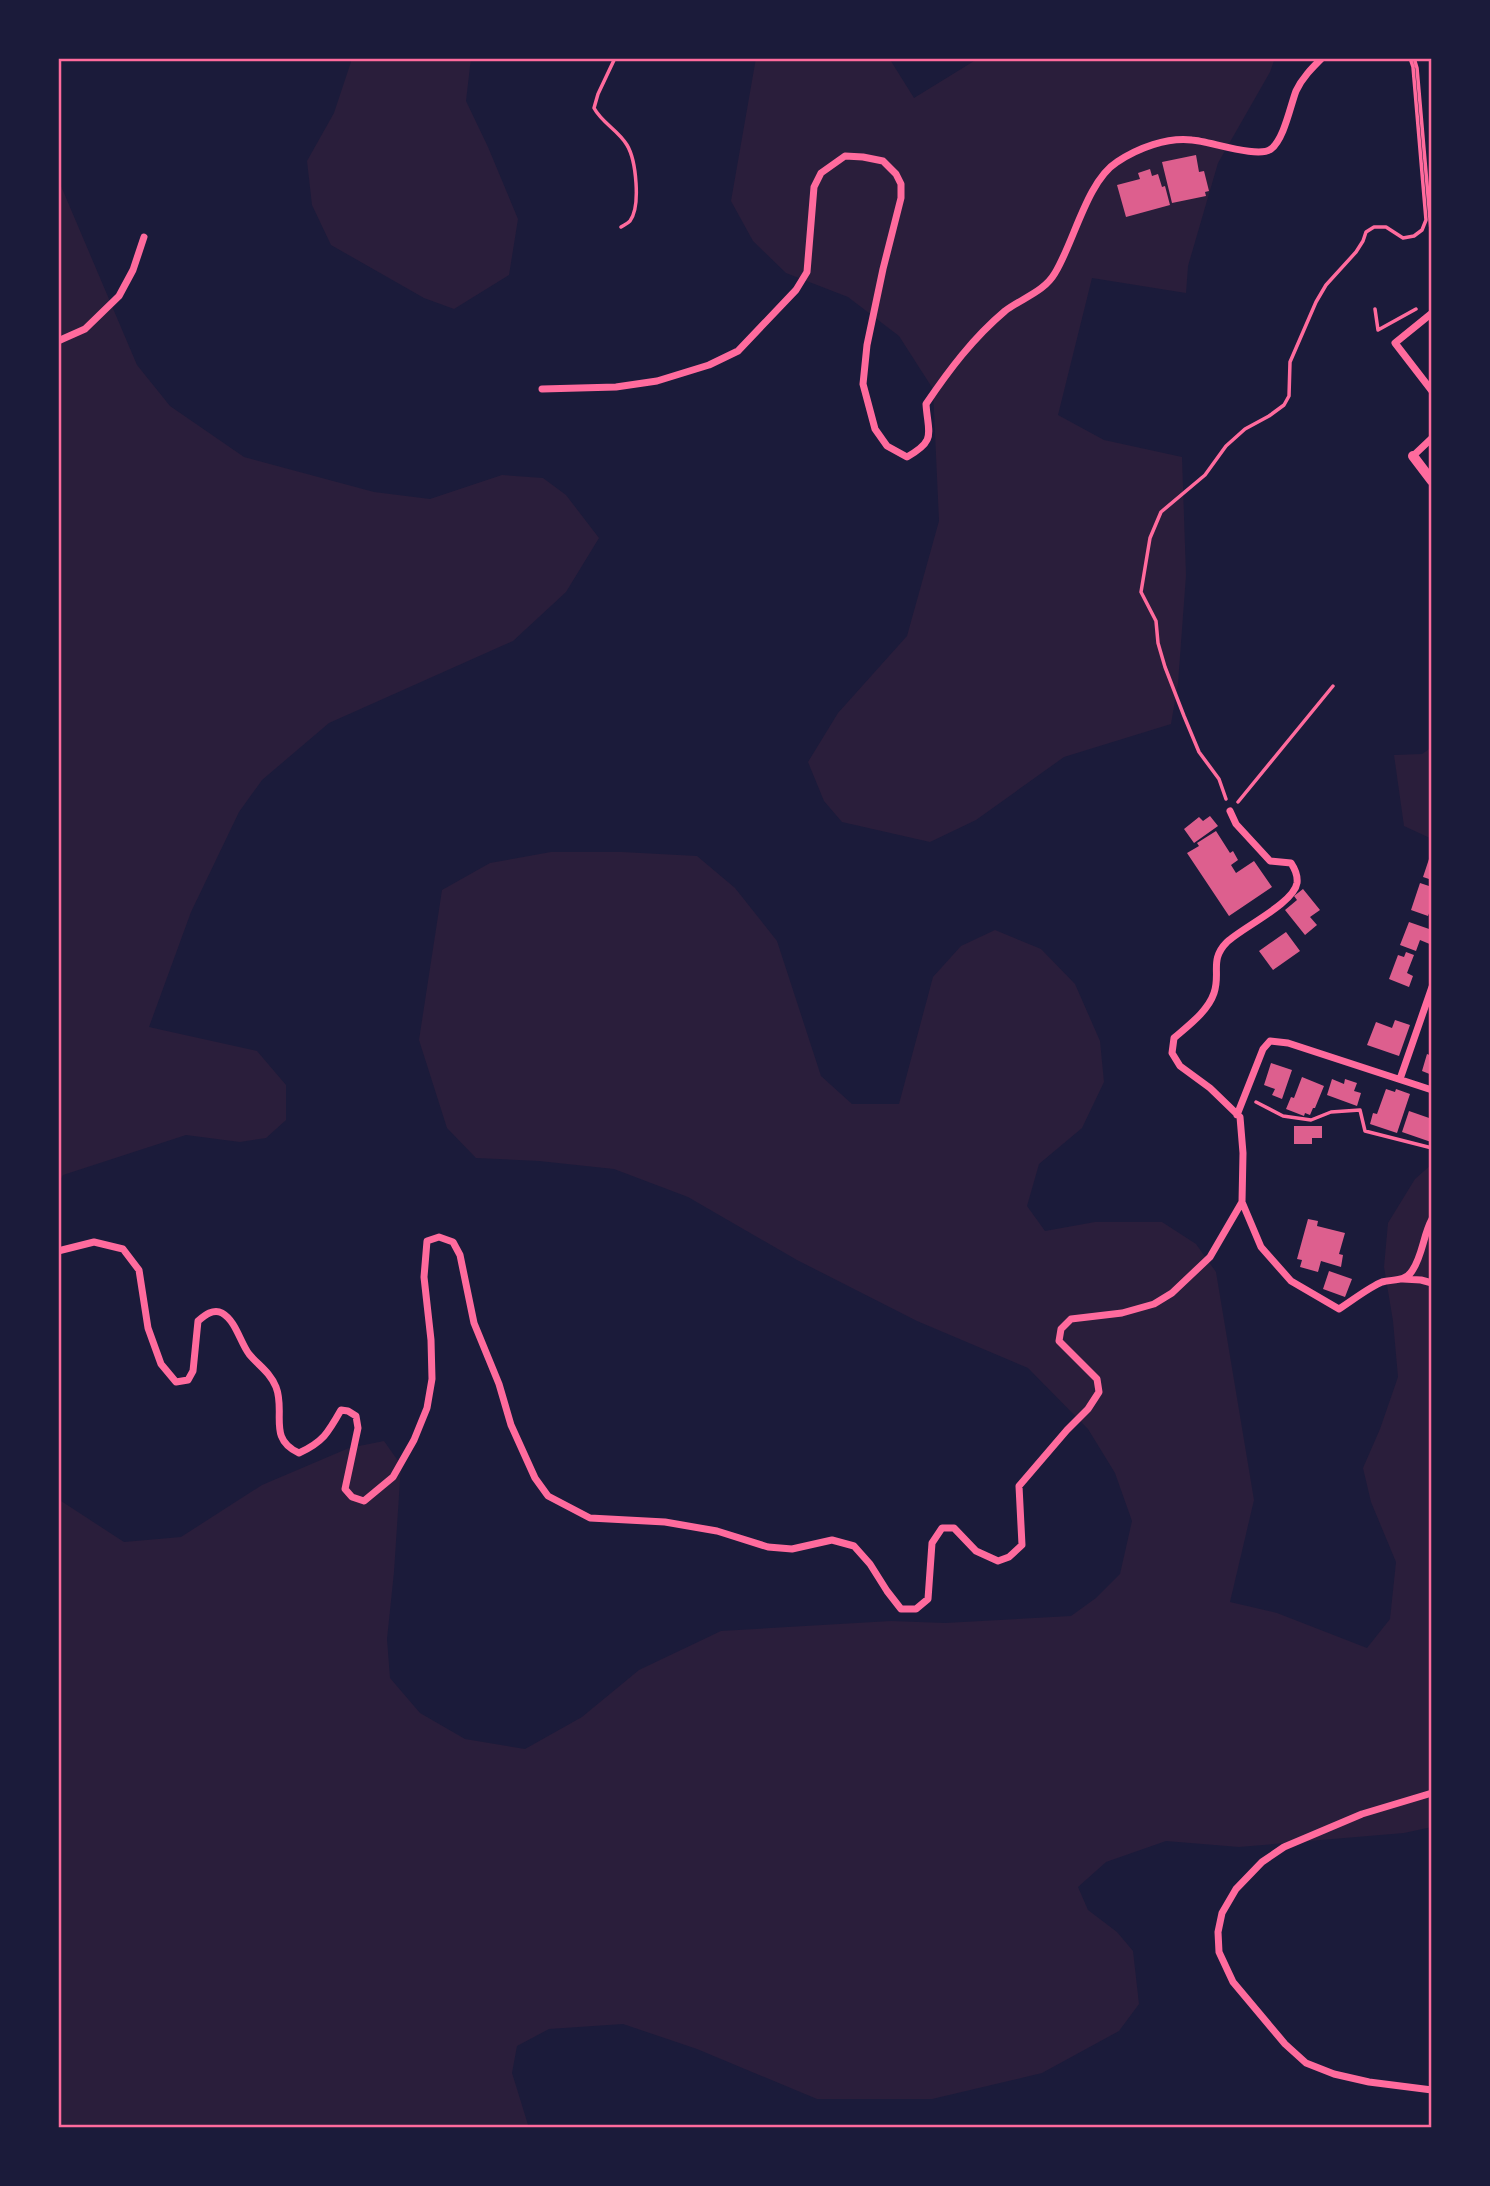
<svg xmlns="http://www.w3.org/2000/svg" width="1490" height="2186" font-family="'Open Sans',sans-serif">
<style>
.green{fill:#2a1e3b}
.building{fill:#dd5f8e}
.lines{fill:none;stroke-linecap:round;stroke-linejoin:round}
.path{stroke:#ff6b9d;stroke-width:3.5}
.minor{stroke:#ff6b9d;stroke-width:7}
.tertiary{stroke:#ff6b9d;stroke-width:10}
.neatline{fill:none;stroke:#ff6b9d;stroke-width:2.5}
</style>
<rect width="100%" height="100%" fill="#1b1b3a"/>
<!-- green -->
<path class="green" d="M350,58H471L466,101L488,147L518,219L509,275L454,309L424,298L331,245L312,205L307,161L334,113L351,62Z
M756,58H889L914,98L979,58H1275L1270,72L1218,163L1188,266L1186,293L1092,278L1058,415L1104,440L1182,457L1186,575L1178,683L1171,724L1064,757L976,820L930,842L842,822L824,801L808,762L838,713L907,636L939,521L933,389L899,336L848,297L786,273L753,241L731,201Z
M58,179L137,365L170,406L244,457L374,492L430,499L502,475L543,478L566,495L599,538L566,592L513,641L329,723L262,780L239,812L191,912L149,1027L257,1051L286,1085V1120L266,1138L240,1142L186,1135L63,1175L58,1184Z
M1432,747V839L1404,826L1394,755L1422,754Z
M551,852H622L697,856L735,888L777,941L821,1076L852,1104H899L933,977L961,946L995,930L1041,949L1075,984L1100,1041L1104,1082L1082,1128L1039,1164L1027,1206L1045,1231L1095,1222H1162L1196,1244L1216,1272L1254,1500L1230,1602L1277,1613L1367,1648L1390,1619L1396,1562L1371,1502L1363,1468L1380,1429L1398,1377L1393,1321L1384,1267L1388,1223L1415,1179L1432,1164V1827L1404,1833L1239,1847L1166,1841L1106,1862L1078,1887L1088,1910L1117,1932L1133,1951L1139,2004L1119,2031L1042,2073L932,2099H817L697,2049L623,2024L549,2029L517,2046L512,2073L529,2128H58V1499L124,1542L181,1537L262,1485L349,1448L384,1441L401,1465L394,1572L387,1639L390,1678L420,1713L465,1739L525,1749L582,1717L639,1670L721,1631L891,1621L945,1623L1071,1616L1096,1598L1120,1574L1132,1521L1115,1473L1088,1429L1028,1368L917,1321L797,1260L688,1197L614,1169L539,1161L476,1158L447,1128L419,1040L442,890L490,863Z"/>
<!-- building -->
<path class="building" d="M1196,155L1199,172L1204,171L1209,191L1205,192L1206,196L1172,203L1162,162Z
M1150,169L1152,176L1158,174L1162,187L1165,186L1170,205L1126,217L1117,185L1140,179L1138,173Z
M1210,816L1218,826L1194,843L1184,829L1199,817L1203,821Z
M1216,831L1230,853L1233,851L1238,860L1231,865L1236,873L1254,861L1272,887L1229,916L1187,853L1199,846L1197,843Z
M1432,850V880L1423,877Z
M1420,883L1432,887V906L1428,916L1411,910Z
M1303,889L1320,910L1310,917L1317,925L1305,935L1285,910L1297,900L1294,896Z
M1409,922L1432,930V945L1420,940L1416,951L1400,945Z
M1286,932L1300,951L1273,970L1259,951Z
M1406,952L1414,955L1407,973L1413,976L1409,987L1389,979L1398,955L1404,957Z
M1395,1020L1410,1025L1399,1056L1367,1045L1376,1022L1392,1028Z
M1427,1054L1432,1056V1075L1422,1071Z
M1271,1063L1292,1070L1282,1099L1272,1095L1275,1089L1264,1085Z
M1302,1077L1324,1086L1315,1108H1313L1310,1115L1305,1113L1304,1116L1286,1109L1291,1097L1294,1098Z
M1332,1079L1344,1084L1345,1079L1357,1083L1354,1091L1361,1093L1357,1106L1327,1095Z
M1386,1089L1395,1092L1396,1089L1410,1094L1397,1133L1370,1124L1373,1113L1377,1114Z
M1409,1111L1432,1119L1431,1142L1402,1132Z
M1294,1126H1322V1138H1312V1144H1294Z
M1308,1219L1318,1221L1317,1226L1345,1233L1339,1254L1343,1255L1341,1267L1321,1261L1318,1272L1300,1267L1302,1260L1297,1259Z
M1329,1271L1352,1279L1345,1297L1323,1289Z"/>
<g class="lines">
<!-- path -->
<path class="path" d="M615,58L598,94L594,108C602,123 618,130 627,145C636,160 641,206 630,221C627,224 624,225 621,227
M1414,58L1417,68L1432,242
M1375,309L1378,330L1416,309
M1226,799L1219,779L1199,752L1184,716L1165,667L1158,643L1156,621L1141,592L1150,538L1161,512L1205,475L1226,446L1245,429L1269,416L1284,405L1289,396L1290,362L1316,302L1326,285L1356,252L1363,241L1366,232L1374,227H1386L1403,238L1414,236L1422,230L1426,220L1413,67L1410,58
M1238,802L1333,686
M1256,1102L1283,1116L1311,1120L1331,1112L1360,1110L1365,1131L1432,1148"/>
<!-- minor -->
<path class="minor" d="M1432,313L1395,343L1432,391
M58,341L85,329L119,296L133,270L144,237
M542,389L616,387L657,381L709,365L738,351L796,290L807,272L814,187L821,173L845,156L863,157L883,161L896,174L901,184V198L883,269L867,345L863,384L875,429L887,446L907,457C937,440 928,434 926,404C949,370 973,338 1005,311C1022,298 1044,292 1055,273C1074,242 1087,181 1117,162C1138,148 1167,137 1192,140C1209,141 1259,159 1271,149C1284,139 1290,107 1296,91C1302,78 1312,68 1322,58
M1413,456L1432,438
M1230,811L1236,824L1270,861L1291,863C1295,869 1298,875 1297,883C1294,903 1243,927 1227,942C1209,960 1221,973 1214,993C1208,1011 1189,1025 1174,1038L1172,1053L1180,1066L1210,1088L1240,1117L1243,1153L1242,1202L1261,1247L1291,1281L1339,1309C1350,1302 1371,1286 1382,1282C1393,1279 1405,1282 1412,1271C1423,1255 1423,1235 1432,1219
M1400,1079L1432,987
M1237,1115L1263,1049L1270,1041L1288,1043L1432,1090
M58,1251L94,1242L123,1249L139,1270L148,1328L161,1364L176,1382L188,1380L193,1371L198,1321C204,1316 213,1308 222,1313C236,1321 240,1342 249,1354C258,1365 270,1372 276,1387C286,1412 267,1439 299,1453C323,1442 328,1433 341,1410L348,1411L356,1416L358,1428L345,1489L352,1497L364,1501L393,1477L414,1440L427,1408L432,1379L431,1340L424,1277L427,1241L439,1237L453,1242L460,1255L474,1323L499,1384L511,1425L535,1478L548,1496L590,1518L665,1522L717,1531L768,1547L792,1549L832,1540L854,1546L870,1564L887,1591L901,1609H916L928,1599L932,1543L942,1528H954L976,1551L998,1561L1009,1557L1022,1545L1019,1486L1067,1430L1088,1409L1099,1392L1097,1379L1059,1341L1061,1329L1071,1319L1122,1313L1154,1304L1172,1293L1210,1257L1242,1202
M1403,1279L1421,1280L1432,1283
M1432,1793L1362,1814L1284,1847L1262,1862L1236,1889L1222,1913L1218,1932L1219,1952L1233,1982L1285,2044L1306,2063L1334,2074L1369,2082L1432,2090"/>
<!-- tertiary -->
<path class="tertiary" d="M1413,456L1432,481"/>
</g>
<!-- border -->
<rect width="1490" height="2186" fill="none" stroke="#1b1b3a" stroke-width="119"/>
<rect x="60" y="60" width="1370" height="2066" class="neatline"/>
</svg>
